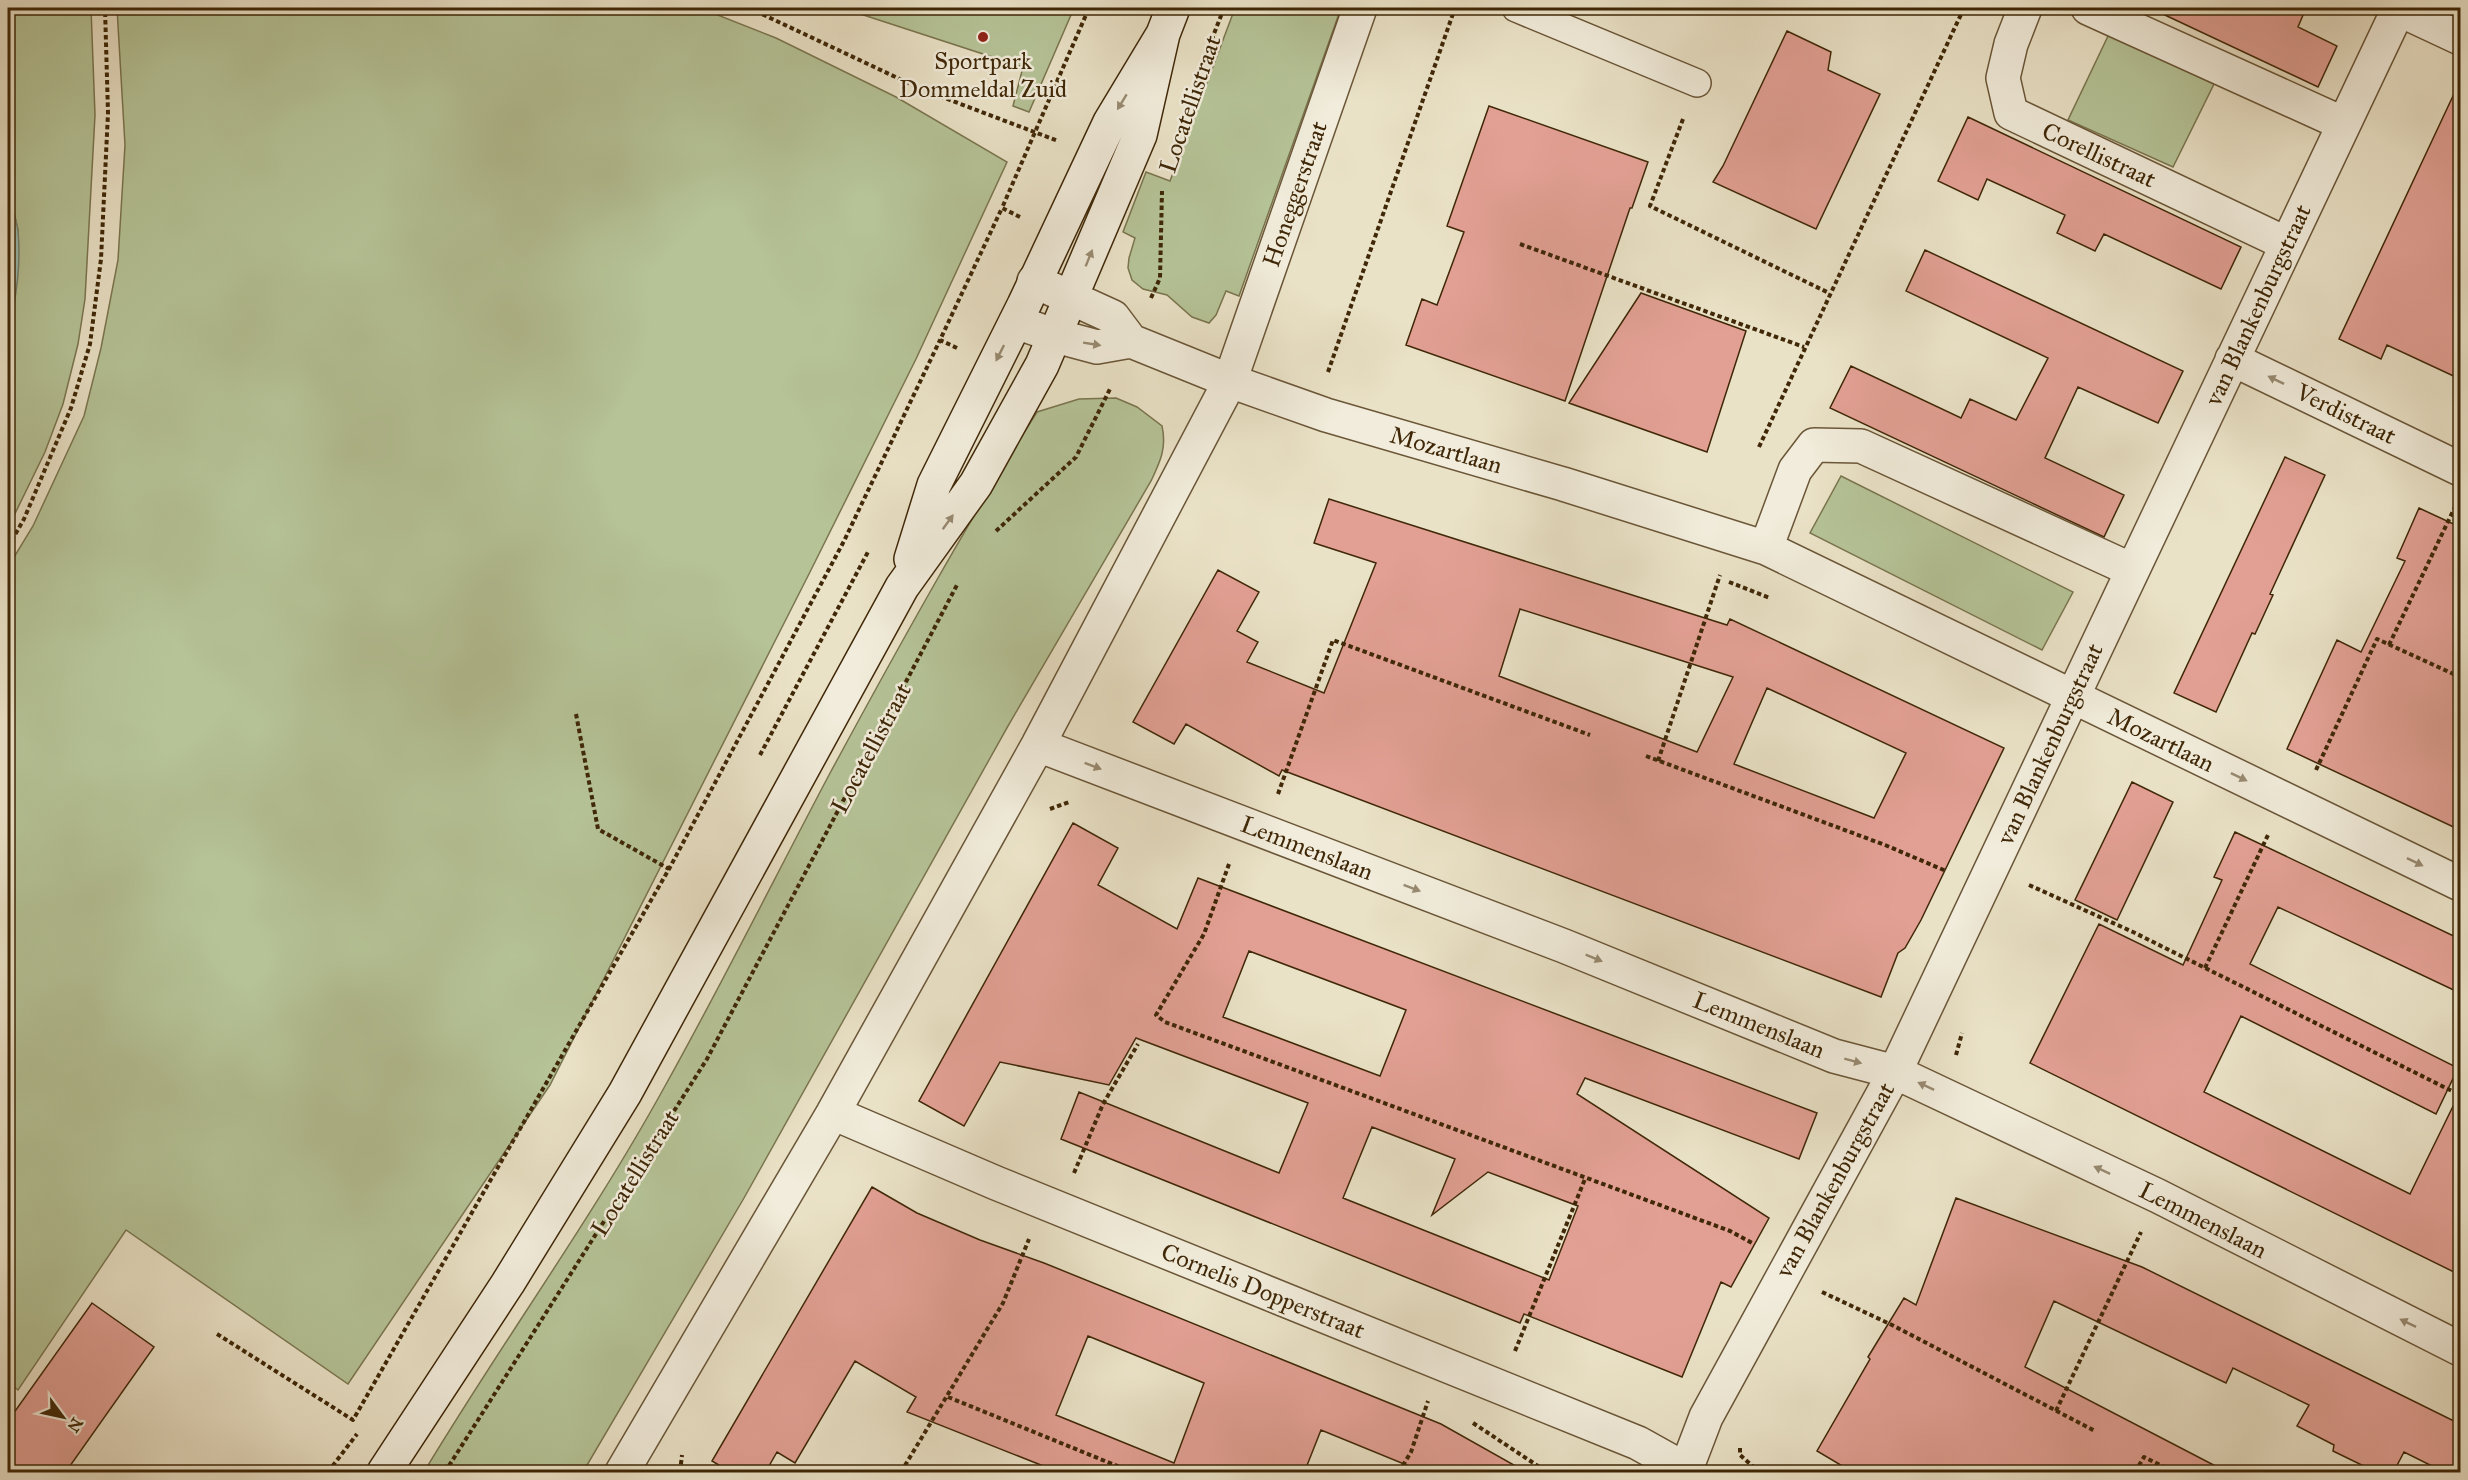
<svg xmlns="http://www.w3.org/2000/svg" width="2468" height="1480" font-family="'IM FELL Great Primer',serif">
<style>
.green{fill:#b5c397;stroke:#7a754f;stroke-width:1.5}
.water{fill:#98beb6;stroke:#748270;stroke-width:1.5}
.lines{fill:none;stroke-linecap:round;stroke-linejoin:round}
.shore{stroke:#6c725e;stroke-width:1.5}
.building{fill:#e2a094;stroke:#3f2707;stroke-width:1.5;fill-rule:evenodd}
.pedestrian-casing{stroke:#6a5637;stroke-width:30}
.minor-casing{stroke:#6a5637;stroke-width:36}
.secondary-casing{stroke:#3f2707;stroke-width:36}
.path{stroke:#3f2707;stroke-width:4;stroke-dasharray:4.5 3;stroke-linecap:butt}
.pedestrian{stroke:#f1ecdb;stroke-width:27}
.minor{stroke:#f1ecdb;stroke-width:33}
.secondary{stroke:#f1ecdb;stroke-width:33}
.oneway{fill:#988a71}
.poi-dot{fill:#8f2418;stroke:#f1ecdb;stroke-width:2}
.labels{text-anchor:middle;stroke-width:5;stroke-linejoin:round;paint-order:stroke}
.poi-label{font-size:24px;fill:#3f2707;stroke:#f1ecdb}
.street-label{font-size:24px;fill:#3f2707;stroke:#f1ecdb}
</style>
<rect width="100%" height="100%" fill="#eae2c7"/>
<filter id="stains"><feTurbulence type="fractalNoise" baseFrequency=".00333" numOctaves="4"/><feColorMatrix values="0 0 0 0 .2 0 0 0 0 .09 0 0 0 0 .02 0 0 0 .5 -.17"/></filter>
<radialGradient id="worn" r=".72"><stop offset=".6" stop-color="#630" stop-opacity="0"/><stop offset="1" stop-color="#630" stop-opacity=".3"/></radialGradient>
<!-- green -->
<path class="green" d="M8,8H91L95,115L85,299L78,344L63,404L45,452L8,528V328L14,310L18,230L8,189Z
M117,8H700L776,38L896,97L1007,162L916,359L810,572L550,1085L348,1384L126,1230L18,1390L8,1382V567L33,526L84,416L101,348L118,260L125,145Z
M842,8H1074L1029,112L1013,106L1023,67Z
M1235,8H1341L1239,296L1226,291L1216,315L1209,323L1192,317L1167,295L1143,289L1132,280L1128,268L1129,258L1135,238L1123,232L1146,172L1170,181Z
M2109,34L2214,84L2173,167L2068,120Z
M1116,398L1137,407L1162,426C1167,448 1160,462 1151,481L1008,726L744,1198L583,1472H424C502,1342 592,1219 665,1086C722,984 774,879 829,775C895,653 963,530 1037,412L1079,399Z
M1841,476L2073,592L2042,650L1810,533Z"/>
<!-- water -->
<path class="water" d="M8,190C11,203 16,217 18,231C21,262 17,298 8,328Z"/>
<g class="lines">
<!-- shore -->
<path class="shore" d="M8,214C15,245 12,278 8,309"/>
</g>
<!-- building -->
<path class="building" d="M2150,8H2306L2298,27L2337,46L2318,87Z
M1787,31L1831,52L1828,70L1880,94L1816,229L1713,182L1723,166Z
M2460,81V379L2387,345L2381,359L2339,339Z
M1489,106L1648,162L1632,208H1630L1565,401L1406,345L1422,299L1437,305L1464,232L1447,226Z
M1968,117L2241,247L2221,289L2104,234L2095,251L2057,233L2065,215L1987,179L1978,200L1938,181Z
M1925,250L2183,371L2158,423L2078,387L2045,458L2124,495L2104,537L1830,408L1851,366L1961,418L1970,399L2016,420L2048,358L1906,291Z
M1641,293L1746,331L1707,452L1569,403Z
M2285,457L2325,475L2270,594L2273,595L2255,634L2252,633L2216,712L2174,693Z
M1329,499L1727,625L1730,619L2004,748L1921,920L1905,948L1898,953L1881,997L1282,770L1279,776L1186,724L1174,744L1133,722L1218,570L1259,592L1237,631L1258,642L1247,662L1324,693L1376,563L1314,543ZM1520,609L1733,677L1697,752L1499,676ZM1767,688L1906,753L1874,818L1734,764Z
M2419,508L2460,527V830L2287,749L2337,640L2361,652L2405,561L2397,558Z
M2132,782L2173,802L2117,920L2075,900Z
M1073,823L1118,848L1098,885L1177,929L1198,878L1817,1113L1799,1159L1585,1078L1577,1094L1769,1218L1731,1287L1721,1282L1682,1377L1524,1314L1520,1323L1061,1139L1079,1092L1279,1173L1308,1103L1136,1038L1109,1085L1000,1062L964,1126L919,1101ZM1249,951L1406,1010L1380,1076L1223,1017ZM1372,1127L1455,1159L1432,1215L1488,1172L1578,1206L1549,1280L1343,1198Z
M2235,832L2460,939V993L2278,907L2250,964L2458,1068L2436,1114L2241,1016L2204,1092L2410,1194L2460,1092V1275L2030,1063L2099,924L2183,965L2222,880L2214,877Z
M872,1187L917,1213L980,1240L1044,1263L1441,1424L1528,1473H1426L1321,1430L1304,1473H1061L907,1412L916,1397L855,1361L795,1463L777,1452L765,1473H732L712,1461ZM1088,1336L1204,1383L1174,1463L1056,1415Z
M1956,1198L2142,1267L2460,1424V1473H2446L2404,1452L2393,1473H2378L2333,1451L2334,1445L2297,1426L2309,1405L2233,1368L2226,1383L2054,1301L2025,1367L2229,1473H1854L1817,1451L1870,1359L1868,1357L1904,1298L1916,1305Z
M92,1303L154,1347L65,1473H8V1421Z"/>
<g class="lines">
<defs>
<path id="pedestrian" d="M1516,8L1697,83"/>
<path id="minor" d="M2025,8L2011,44L2003,78L2011,113L2287,244
M2088,8L2344,124
M2398,9L2460,38
M1034,281L1113,317L1131,341L1230,381L1326,415L1563,484L1766,548L2460,884
M1016,322L1056,336L1097,347L1131,341
M2232,359L2460,469
M1766,548L1795,470L1814,445L1861,446L2132,570
M1038,745L1564,946L1834,1056L1895,1072L2158,1196L2460,1349
M833,1113L996,1183L1638,1443L1690,1472
M622,1472L833,1113L1038,745L1230,381L1360,8
M1685,1472L1706,1417L1895,1072L2399,8"/>
<path id="secondary" d="M911,559L934,485L1024,305L1110,122L1163,34L1173,8
M384,1472L508,1283L625,1093L902,587L976,484L1042,365L1140,135L1163,34"/>
</defs>
<!-- pedestrian casing -->
<use href="#pedestrian" class="pedestrian-casing"/>
<!-- minor casing -->
<use href="#minor" class="minor-casing"/>
<!-- secondary casing -->
<use href="#secondary" class="secondary-casing"/>
<!-- path -->
<path class="path" d="M749,8L921,89L1058,141
M1198,75L1224,8
M1683,119L1650,206L1829,293
M1020,217L1002,208L1089,8
M1520,244L1804,347
M1151,298L1160,278L1162,191
M957,348L940,340L1002,208
M1328,372L1455,8
M1759,447L1964,8
M996,531L1076,457L1111,387
M8,547L24,519L71,408L90,344L101,259L108,113L105,8
M1729,582L1770,598
M2389,645L2455,507
M576,714L598,829L669,869
M760,755L869,550
M1646,756L1885,845L1946,871
M1658,761L1720,575
M2316,770L2377,639L2460,677
M1278,794L1333,640L1590,735
M1050,809L1069,802
M1229,864L1204,934L1156,1015L1165,1022L1730,1231L1754,1244
M2029,885L2133,932L2460,1095
M2205,968L2268,835
M1956,1055L1962,1033
M1074,1173L1103,1104L1138,1044
M1822,1292L1892,1325L2095,1431
M217,1334L353,1420L669,869L844,541L940,340
M1515,1351L1585,1179
M948,1397L1132,1472
M2056,1411L2141,1232
M1473,1423L1547,1472
M1740,1448V1455L1759,1472
M328,1472L357,1434
M445,1472L707,1059L957,585
M680,1472L682,1455
M901,1472L1003,1303L1029,1239
M1399,1472L1411,1452L1428,1401
M2135,1472L2144,1457L2174,1472"/>
<!-- pedestrian -->
<use href="#pedestrian" class="pedestrian"/>
<!-- minor -->
<use href="#minor" class="minor"/>
<!-- secondary -->
<use href="#secondary" class="secondary"/>
</g>
<!-- one-way arrows -->
<defs><path id="oneway-solid" d="M-6-.8H1V-3.2L6.5 0L1 3.2V.8H-6Z" transform="scale(1.5)"/></defs>
<g class="oneway">
<use href="#oneway-solid" transform="translate(1122 102) rotate(121)"/>
<use href="#oneway-solid" transform="translate(1089 258) rotate(-68)"/>
<use href="#oneway-solid" transform="translate(1092 344) rotate(9)"/>
<use href="#oneway-solid" transform="translate(1000 353) rotate(117)"/>
<use href="#oneway-solid" transform="translate(2276 380) rotate(-154)"/>
<use href="#oneway-solid" transform="translate(948 522) rotate(-54)"/>
<use href="#oneway-solid" transform="translate(1093 766) rotate(21)"/>
<use href="#oneway-solid" transform="translate(2239 777) rotate(26)"/>
<use href="#oneway-solid" transform="translate(2415 862) rotate(26)"/>
<use href="#oneway-solid" transform="translate(1412 888) rotate(21)"/>
<use href="#oneway-solid" transform="translate(1594 958) rotate(22)"/>
<use href="#oneway-solid" transform="translate(1853 1061) rotate(15)"/>
<use href="#oneway-solid" transform="translate(1926 1086) rotate(-155)"/>
<use href="#oneway-solid" transform="translate(2102 1170) rotate(-155)"/>
<use href="#oneway-solid" transform="translate(2408 1323) rotate(-154)"/>
</g>
<!-- markers -->
<circle class="poi-dot" cx="983" cy="37" r="6"/>
<g class="labels">
<!-- poi labels -->
<g class="poi-label">
<text x="983" y="69">Sportpark<tspan x="983" dy="28">Dommeldal Zuid</tspan></text>
</g>
<!-- street labels -->
<g class="street-label">
<text transform="translate(1190 104) rotate(-71)" y="8">Locatellistraat</text>
<text transform="translate(2099 155) rotate(25)" y="8">Corellistraat</text>
<text transform="translate(1295 194) rotate(-71)" y="8">Honeggerstraat</text>
<text transform="translate(2258 305) rotate(-65)" y="8">van Blankenburgstraat</text>
<text transform="translate(2346 414) rotate(26)" y="8">Verdistraat</text>
<text transform="translate(1446 450) rotate(16)" y="8">Mozartlaan</text>
<text transform="translate(2161 740) rotate(26)" y="8">Mozartlaan</text>
<text transform="translate(2050 744) rotate(-65)" y="8">van Blankenburgstraat</text>
<text transform="translate(871 748) rotate(-62)" y="8">Locatellistraat</text>
<text transform="translate(1307 848) rotate(21)" y="8">Lemmenslaan</text>
<text transform="translate(1759 1025) rotate(22)" y="8">Lemmenslaan</text>
<text transform="translate(635 1173) rotate(-58)" y="8">Locatellistraat</text>
<text transform="translate(1835 1180) rotate(-61)" y="8">van Blankenburgstraat</text>
<text transform="translate(2203 1220) rotate(27)" y="8">Lemmenslaan</text>
<text transform="translate(1263 1291) rotate(22)" y="8">Cornelis Dopperstraat</text>
</g>
</g>
<!-- margin -->
<rect width="2468" height="1480" fill="none" stroke="#eae2c7" stroke-width="30"/>
<rect x="9" y="9" width="2450" height="1462" fill="none" stroke="#3f2707" stroke-width="3"/>
<rect x="15" y="15" width="2438" height="1450" fill="none" stroke="#3f2707" stroke-width="1.5"/>
<!-- north arrow -->
<g transform="translate(63 1417) rotate(123)" stroke="#f1ecdb" stroke-width="4.5" paint-order="stroke">
<path d="M0-4.5L10 22L0 15L-10 22Z" fill="#3f2707"/>
<text y="-9" font-size="16" font-weight="bold" text-anchor="middle" fill="#3f2707">N</text>
</g>
<rect width="100%" height="100%" filter="url(#stains)"/>
<rect width="100%" height="100%" fill="url(#worn)"/>
</svg>
